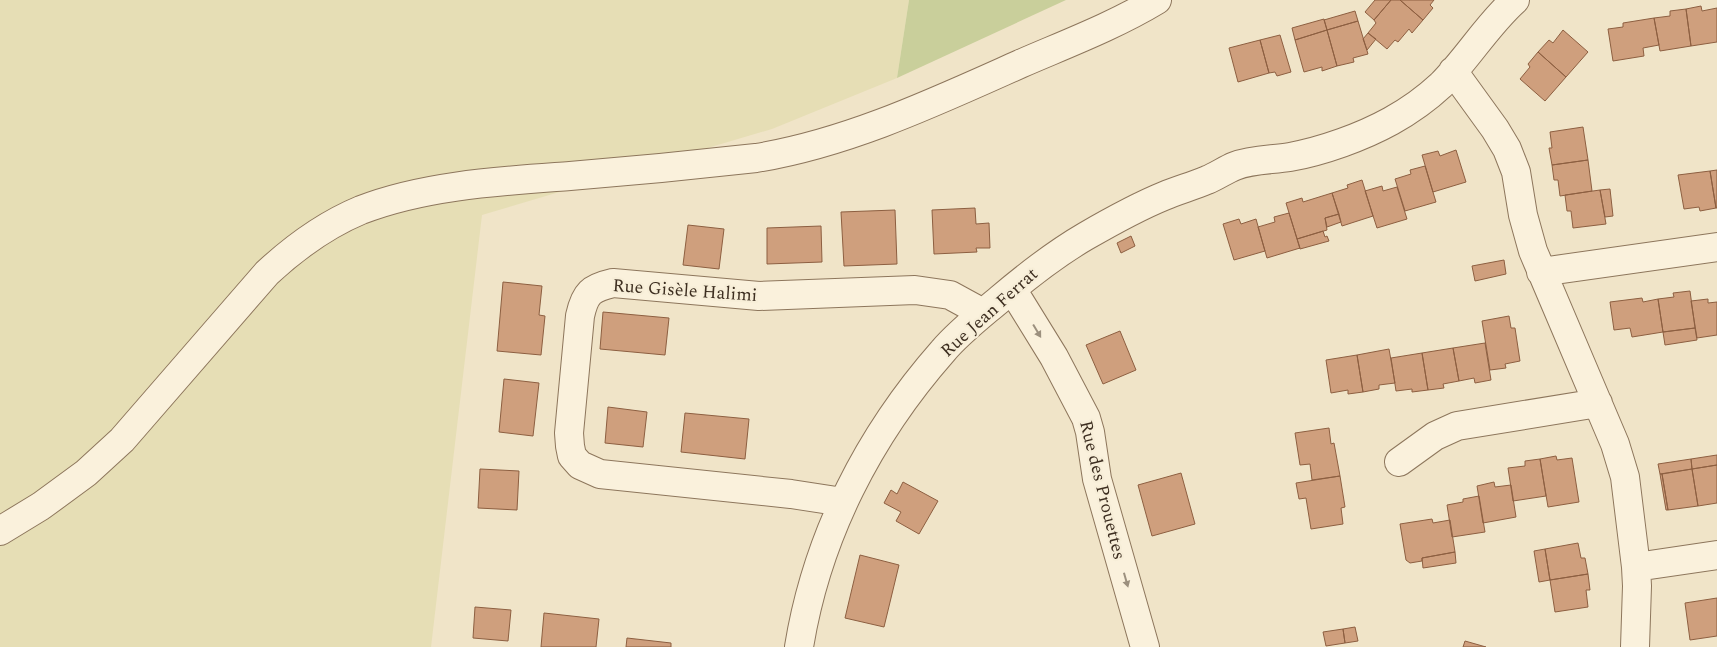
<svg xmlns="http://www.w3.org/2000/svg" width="1717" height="647" font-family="Spectral,serif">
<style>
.farmland{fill:#e6deb5}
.green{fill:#c9cf9b}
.building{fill:#cf9f7d;stroke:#8d5f41}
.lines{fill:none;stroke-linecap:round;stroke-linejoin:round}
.street-casing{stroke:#8d765c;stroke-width:30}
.street{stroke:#faf1dc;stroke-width:28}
.oneway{fill:#9c907e}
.labels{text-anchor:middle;stroke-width:4.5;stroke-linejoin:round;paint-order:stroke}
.street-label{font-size:18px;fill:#3d2e20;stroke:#f7eed8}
</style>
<rect width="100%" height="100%" fill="#f0e4c8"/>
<!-- farmland -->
<path class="farmland" d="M0,0H909L897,78L772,129L482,215L431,647H0Z"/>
<!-- green -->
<path class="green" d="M909,0H1066L897,78Z"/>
<!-- building -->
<path class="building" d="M1375,0H1391L1374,20L1365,12Z
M1391,0H1400L1423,20L1412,33L1409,29L1398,42L1395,40L1387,49L1368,33L1376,23L1374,20Z
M1400,0H1434L1430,5L1433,8L1423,20Z
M1701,6L1702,11L1717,8V42L1691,46L1686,9Z
M1686,9L1691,46L1660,51L1654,18L1670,16V11Z
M1355,11L1358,21L1327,30L1324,20Z
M1654,18L1659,45L1643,48L1644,56L1613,61L1608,29L1623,27V23Z
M1324,19L1327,30L1295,40L1292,28Z
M1358,21L1368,54L1353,58L1354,62L1337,66L1327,30Z
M1327,30L1337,66L1322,71V67L1304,72L1295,40Z
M1563,30L1588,52L1566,77L1538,52L1549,40L1553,43Z
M1368,33L1376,39L1367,50L1363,39Z
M1280,35L1291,72L1277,76L1275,72L1269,73L1260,40Z
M1260,40L1269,73L1238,82L1229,48Z
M1538,52L1566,77L1545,101L1520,79L1530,67L1528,64Z
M1583,127L1588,160L1552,165L1549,148H1552L1550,132Z
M1456,150L1466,182L1433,192L1422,155L1438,151L1440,156Z
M1588,160L1592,191L1560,196L1558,180H1554L1552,165Z
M1425,166L1436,202L1405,211L1395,179L1411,174L1410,170Z
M1717,170V208H1716L1710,171Z
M1710,171L1716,208L1700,211L1699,207L1684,209L1678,175Z
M1362,180L1373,216L1342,226L1332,193L1348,188L1347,185Z
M1382,186L1383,191L1397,187L1407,219L1377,228L1365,191Z
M1610,189L1613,216L1605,217L1600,190Z
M1600,190L1606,224L1573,228L1571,211H1567L1565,195Z
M1332,193L1339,214L1325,218L1327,230L1297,239L1286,203L1302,198L1303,202Z
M975,208L976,224L989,223L990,248H976L977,252L934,254L932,210Z
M895,210L897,264L844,266L841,212Z
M1289,213L1300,248L1267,258L1258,227L1275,222L1274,217Z
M1339,214L1341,222L1327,227L1325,218Z
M1239,219L1241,224L1256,219L1265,251L1234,260L1223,224Z
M688,225L724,229L719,269L683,265Z
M821,226L822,262L767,264V228Z
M1323,231L1325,237L1327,236L1329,241L1300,249L1297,239Z
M1131,236L1135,246L1121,253L1117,243Z
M1504,260L1506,274L1475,281L1472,266Z
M503,282L542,286L539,315L545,316L541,355L497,351Z
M1690,291L1695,328L1663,332L1658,299L1674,297L1673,293Z
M1642,298L1643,302L1658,299L1663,332L1632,337L1630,328L1614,330L1610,302Z
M1708,299V303L1717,302V335L1697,338L1691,301Z
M603,312L669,318L665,355L600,349Z
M1509,316L1511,328H1515L1520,361L1505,364L1506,368L1490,370L1482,321Z
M1695,328L1697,340L1665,345L1663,332Z
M1120,331L1136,370L1103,384L1086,345Z
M1485,343L1491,380L1475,383L1474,378L1459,381L1453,348Z
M1453,348L1459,381L1443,384L1444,388L1428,390L1422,353Z
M1389,349L1395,383L1379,385V389L1363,392L1357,355Z
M1422,353L1428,390L1412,392V389L1396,391L1391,358Z
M1357,355L1363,392L1348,394V390L1331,393L1326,360Z
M504,379L539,383L533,436L499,432Z
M608,407L647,412L643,447L605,443Z
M685,413L749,419L745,459L681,452Z
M1329,428L1331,444L1334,443L1340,476L1312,480L1310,464L1300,465L1295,433Z
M1717,455V465L1692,469L1691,459Z
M1556,456L1557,460L1572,458L1579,502L1548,507L1540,459Z
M1540,459L1546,496L1513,501L1508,468L1525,466V461Z
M1691,459L1692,469L1660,474L1658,464Z
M1717,465V503L1698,506L1692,469Z
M480,469L519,471L517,510L478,508Z
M1692,469L1698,506L1668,510L1662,474Z
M1181,473L1195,524L1152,536L1138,485Z
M1660,474H1662L1668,510H1666Z
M1340,476L1345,507L1341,508L1343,524L1311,529L1306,498L1299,499L1296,483Z
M903,482L938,501L919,534L896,521L901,512L884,503L891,490L897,494Z
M1494,482L1495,487L1511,485L1516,517L1483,523L1477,486Z
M1479,496L1485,532L1452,537L1447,505L1463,502V499Z
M1432,519L1433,523L1450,520L1455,552L1422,558V561L1410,563L1406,560L1400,524Z
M1578,543L1581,558H1585L1588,574L1550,580L1545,549Z
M1545,549L1550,580L1539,582L1534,551Z
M1455,552L1456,563L1423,568L1422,558Z
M860,555L899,565L884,627L845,618Z
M1588,574L1590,590H1586L1588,607L1555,612L1550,580Z
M1717,598V636L1690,640L1685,603Z
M475,607L511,610L508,641L473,638Z
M544,613L599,619L596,647H541Z
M1355,627L1358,641L1345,643L1343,629Z
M1343,629L1345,643L1326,646L1323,632Z
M627,638L671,643V647H626Z
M1465,641L1486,647H1463Z"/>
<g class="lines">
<defs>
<path id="street" d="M1453,71L1495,129L1507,149L1516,172L1523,215L1533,251L1615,444L1625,477L1636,567L1637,586L1635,647
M1541,272L1717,247
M1012,289L1054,357L1086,418L1090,432L1097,479L1145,647
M1399,462L1435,436L1457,426L1598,403
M843,502L791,494L600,474L580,465L572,456L570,446L569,433L580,316C585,293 591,288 613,283L759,296L915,290L950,295L983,313
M0,531L41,506L86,473L122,440L267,273C295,247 325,225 361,210C425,185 502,181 570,176C632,171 694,165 756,158C848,143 935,102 1020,64C1066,44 1114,26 1157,0
M1636,567L1717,555
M799,647C817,536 869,435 943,351C959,332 980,316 1000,299C1027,276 1055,254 1086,236C1112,221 1137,207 1164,196C1178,190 1193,186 1207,180C1217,176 1225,170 1235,166C1252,159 1272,160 1290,157C1323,151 1362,137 1391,121C1409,111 1426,99 1441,85C1468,58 1487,25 1515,0"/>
</defs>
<!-- street casing -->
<use href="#street" class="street-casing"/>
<!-- street -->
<use href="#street" class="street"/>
</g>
<!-- one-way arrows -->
<defs><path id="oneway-solid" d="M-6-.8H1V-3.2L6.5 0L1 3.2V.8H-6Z" transform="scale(1.25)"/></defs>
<g class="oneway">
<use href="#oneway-solid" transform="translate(1037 331) rotate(59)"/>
<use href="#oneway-solid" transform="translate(1126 580) rotate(74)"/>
</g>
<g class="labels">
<!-- street labels -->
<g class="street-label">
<text transform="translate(685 290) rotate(4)" y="6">Rue Gisèle Halimi</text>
<text transform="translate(989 312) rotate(-42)" y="6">Rue Jean Ferrat</text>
<text transform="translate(1103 490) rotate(76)" y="6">Rue des Prouettes</text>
</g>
</g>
</svg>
